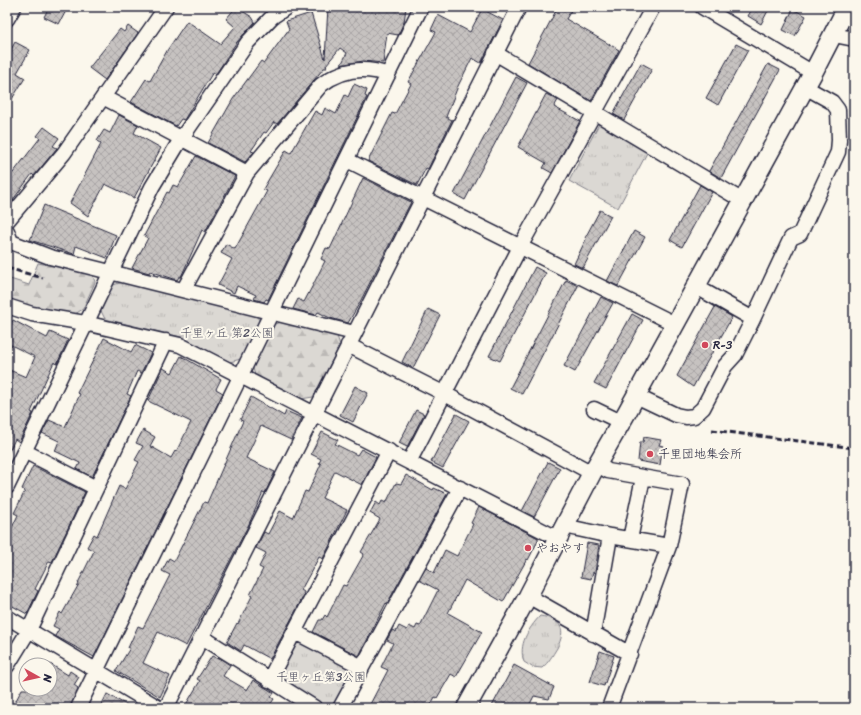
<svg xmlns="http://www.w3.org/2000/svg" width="861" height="715" font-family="Sriracha,'Klee One',sans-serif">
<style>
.forest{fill:url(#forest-firs);stroke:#7e7d87}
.park{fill:url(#park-tufts);stroke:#7e7d87}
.building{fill:url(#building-cross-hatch);stroke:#22223b}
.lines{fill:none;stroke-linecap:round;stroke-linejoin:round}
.minor-casing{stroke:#22223b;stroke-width:17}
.tertiary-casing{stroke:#22223b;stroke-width:21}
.minor{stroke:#fbf7ec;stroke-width:14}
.tertiary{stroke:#fbf7ec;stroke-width:18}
.rail{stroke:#22223b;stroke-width:3;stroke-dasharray:6 3;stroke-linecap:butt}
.poi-dot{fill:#d1495b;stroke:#fbf7ec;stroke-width:1.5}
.labels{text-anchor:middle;stroke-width:4;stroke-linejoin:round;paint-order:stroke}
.park-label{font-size:12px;fill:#505061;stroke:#fbf7ec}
.poi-label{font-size:12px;fill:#22223b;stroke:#fbf7ec;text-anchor:start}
</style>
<defs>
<pattern id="forest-firs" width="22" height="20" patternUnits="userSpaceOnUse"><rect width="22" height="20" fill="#dbd8d3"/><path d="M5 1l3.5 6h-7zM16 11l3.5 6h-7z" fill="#bcb9b6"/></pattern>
<pattern id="park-tufts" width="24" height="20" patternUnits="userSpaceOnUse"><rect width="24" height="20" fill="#dbd8d3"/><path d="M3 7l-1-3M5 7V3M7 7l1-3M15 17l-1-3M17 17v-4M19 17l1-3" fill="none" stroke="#bcb9b6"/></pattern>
<pattern id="building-cross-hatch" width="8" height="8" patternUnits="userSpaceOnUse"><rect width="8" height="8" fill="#c6c2c0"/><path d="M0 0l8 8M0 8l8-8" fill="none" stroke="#aaa6a6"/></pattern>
</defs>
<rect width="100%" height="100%" fill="#fbf7ec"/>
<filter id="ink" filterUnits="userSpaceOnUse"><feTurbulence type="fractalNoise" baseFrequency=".025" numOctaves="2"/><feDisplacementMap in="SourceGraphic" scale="8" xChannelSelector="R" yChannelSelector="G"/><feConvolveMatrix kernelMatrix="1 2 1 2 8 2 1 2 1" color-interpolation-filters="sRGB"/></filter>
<g filter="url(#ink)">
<!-- forest -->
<path class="forest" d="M38,263L92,273L95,282L83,309L75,314L24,305L7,300V278L29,285Z
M283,321L337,336L340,345L313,397L301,399L255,375L252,365L272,325Z"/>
<!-- park -->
<path class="park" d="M599,124L648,151L618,208L569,181Z
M123,282L183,295L256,316L261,322L244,358L230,362L181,337L105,319L100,309L113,285Z
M540,616C561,619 567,629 557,648C552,656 549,662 542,668L532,667L524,662C518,645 528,629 540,616Z
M297,639L355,669L335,705H324L282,682L281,672Z"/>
<!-- building -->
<path class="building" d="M49,7H68L59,24L44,17Z
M236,7L252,17L255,22L236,43L216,74L213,72L184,120L181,119L176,126L131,102L146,79L150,81L168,49L187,21L220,44L235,27L226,19Z
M328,7L406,8L404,22L398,35L387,33L383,63L363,61L341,65L347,53L340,48L326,65L327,68H324L277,124L274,122L266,133L264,132L251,151L254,152L245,162L208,143L233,99L261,61L264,63L289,29L286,21L311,13L325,59Z
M558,7H573L566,19L619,50L591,101L528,63Z
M753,7H770L761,24L748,16Z
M482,9L503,20L481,63L472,58L458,86L446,117L452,120L428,169L426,168L417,185L368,161L392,113L395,114L411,84L408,82L436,32L431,30L438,15L470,32Z
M793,9L806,16L795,36L783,30Z
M128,26L138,33L105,80L89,68L120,29L124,32Z
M15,42L30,50L17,73L25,78L7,107V57Z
M736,44L748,50L718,105L706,98Z
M641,63L652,69L624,120L613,114Z
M768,64L780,70L721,178L709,171Z
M516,77L527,83L465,200L454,194Z
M354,84L367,90L365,96L367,97L268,300L266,299L264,302L254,299L256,295L237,286L234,293L218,285L232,259L221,253L226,244L235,249L267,191L263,189L286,150L291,153L315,111L322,115L325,108L336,114L345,95L348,97Z
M546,94L558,100L554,107L580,121L552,173L543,168L546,163L518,147Z
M119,115L138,125L134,133L161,148L134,198L105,184L88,216L70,203L101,144L97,141L104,130L110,133Z
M44,127L59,138L53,146L57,148L34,176L32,174L7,208V169L13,173L40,138L37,136Z
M196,156L235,176L205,232L202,230L181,277H179L177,280L150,271L149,273L132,268L148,238L144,236L167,192L169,193L173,185L178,187Z
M363,178L411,202L359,304L348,323L330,318L318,312L316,315L293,309L298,299L304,302L313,285L325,261L321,259L326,248L330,249Z
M700,185L712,192L682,247L670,240Z
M44,205L116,235L107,258L76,246L74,254L30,240Z
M600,210L611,216L583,268L574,264L586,239L585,238Z
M634,231L645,237L618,286L607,281Z
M535,267L546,273L500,361L489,356Z
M566,280L578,286L522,394L510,388Z
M601,297L613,303L575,372L564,366Z
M715,307L732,317L693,387L677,376Z
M428,309L440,315L413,368L402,362Z
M632,314L643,320L606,389L594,383Z
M13,320L47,338L50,332L68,340L57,364L54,362L31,412L33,413L19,442L15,439L7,456V369L26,377L35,357L7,343V332Z
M104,338L131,352L135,345L151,353L141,373L137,371L127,394L131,396L92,477L77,469L80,463L55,451L59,441L42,433L49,420L65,427L80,394L77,393Z
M181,356L221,379L216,389L223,393L94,657L55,636L59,629L53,626L60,612L62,614L79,584L78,583L94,551L87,547L94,534L97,536L119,486L125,489L139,462L135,460L143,446L136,443L143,430L155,437L150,446L171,458L175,451L176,452L191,422L148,401L163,368L172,373Z
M355,386L368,393L353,422L340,415Z
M251,397L284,416L286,411L302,418L291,440L261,426L246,458L275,472L265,493L263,492L249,524L186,646L158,632L143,663L170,676L160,697L116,671L130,648H128L138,626L143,628L170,575L162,571L169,558L174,561L204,502L207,503L243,421L240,420Z
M416,410L424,414L407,447L399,443Z
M456,414L469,421L443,468L431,462Z
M322,432L338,440L335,444L357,455L361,449L376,457L362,485L335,471L322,498L347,510L323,559L319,557L301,590L304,592L303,597L270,659L244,645L241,651L227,642L237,623L238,624L252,596L250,595L263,569L259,567L266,553L256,548L264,532L268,534L280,511L293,518L305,491L308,492L321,464L319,463L321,459L311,454Z
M644,437L661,440L659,445L663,446L660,465L638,461L640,442H643Z
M548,462L560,468L534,517L522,511Z
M33,466L85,492L52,562L49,561L35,589L38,591L27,614L7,603V538L18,515L14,513L25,491L22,489Z
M406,475L433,490L434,488L447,494L387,604L386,603L359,656L313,632L319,620H322L325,615L327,617L343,585L346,586L364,554L361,552L380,519L370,513L376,502L380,505L382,501L386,503L396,483L401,484Z
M479,507L538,538V541L528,560L527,559L503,602L465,580L448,613L482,632L456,677L451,674L437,698L435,697L429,708H368L388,670L381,667L393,643L387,640L392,630L396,632L399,626L407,630L409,626L415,629L417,625L420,626L438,590L419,580L426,568L434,573L445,550L457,556L473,524L471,523Z
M587,543L599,545L595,573L593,572L591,579L581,577Z
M600,651L614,656L604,686L590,682Z
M212,656L218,659L219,658L230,665L223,676L247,690L253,680L274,693L271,697L274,699L268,708H184L200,681L197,679Z
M50,664L68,675L70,671L79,677L74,685L78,688L70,708H12L22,689H50Z
M514,665L554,687L549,699L534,696L528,708H491Z
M107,694L132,708H100Z"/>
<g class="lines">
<defs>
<path id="minor" d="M702,7L813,73
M7,19L14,7
M834,35L854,39
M495,53L743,201
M103,97L247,173
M347,160L675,324
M7,221L64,153L166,7
M7,231L11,242L50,257L354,333
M184,289L247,173L321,85C342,69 364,66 388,75
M7,306L32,314L85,323L180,345L557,538
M753,319L791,238L800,234L838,152L839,140L838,110L832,102L805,87
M348,345L445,394L592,473
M636,396L676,415L686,417L694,416L703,408L725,366L735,355L753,319L695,286
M594,409L621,422
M24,451L96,488
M409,462L520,247L653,7
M597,464L608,471L682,484L669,546L609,708
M7,487L152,187L181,139L248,42L272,17L287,7
M564,526L610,536L669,546
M630,539L643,478
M528,596L630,654
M7,617L159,708
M295,632L362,667
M593,634L610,536
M202,637L315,708
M7,666L29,630L166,341
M269,680L389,451
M78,708L421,7
M166,708L519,7
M340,708L460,488"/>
<path id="tertiary" d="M466,708L528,596L592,473L627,412L813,73L847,7"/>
</defs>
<!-- minor casing -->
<use href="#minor" class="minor-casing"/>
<!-- tertiary casing -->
<use href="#tertiary" class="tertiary-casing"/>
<!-- minor -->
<use href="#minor" class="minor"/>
<!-- tertiary -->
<use href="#tertiary" class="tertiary"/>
<!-- rail -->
<path class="rail" d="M7,268L43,278
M712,430L854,448"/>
</g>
</g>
<!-- markers -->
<g class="poi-dot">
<circle cx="705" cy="345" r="4"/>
<circle cx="650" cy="454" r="4"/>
<circle cx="528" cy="548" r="4"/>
</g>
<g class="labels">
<!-- park labels -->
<g class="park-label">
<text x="227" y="337">千里ヶ丘 第2公園</text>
<text x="321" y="681">千里ヶ丘第3公園</text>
</g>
<!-- poi labels -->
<g class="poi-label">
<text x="713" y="349">R-3</text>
<text x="658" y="458">千里団地集会所</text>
<text x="536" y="552">やおやす</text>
</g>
</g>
<!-- margin -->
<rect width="861" height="715" fill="none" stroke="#fbf7ec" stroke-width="24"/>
<rect x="12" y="12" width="837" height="691" fill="none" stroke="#22223b" stroke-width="1.5" filter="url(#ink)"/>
<!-- north arrow -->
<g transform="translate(38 677) rotate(98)"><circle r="19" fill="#fbf7ec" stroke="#a4a2a5"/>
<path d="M0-3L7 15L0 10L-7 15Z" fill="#d1495b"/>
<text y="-6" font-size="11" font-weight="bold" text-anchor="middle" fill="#22223b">N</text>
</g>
</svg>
